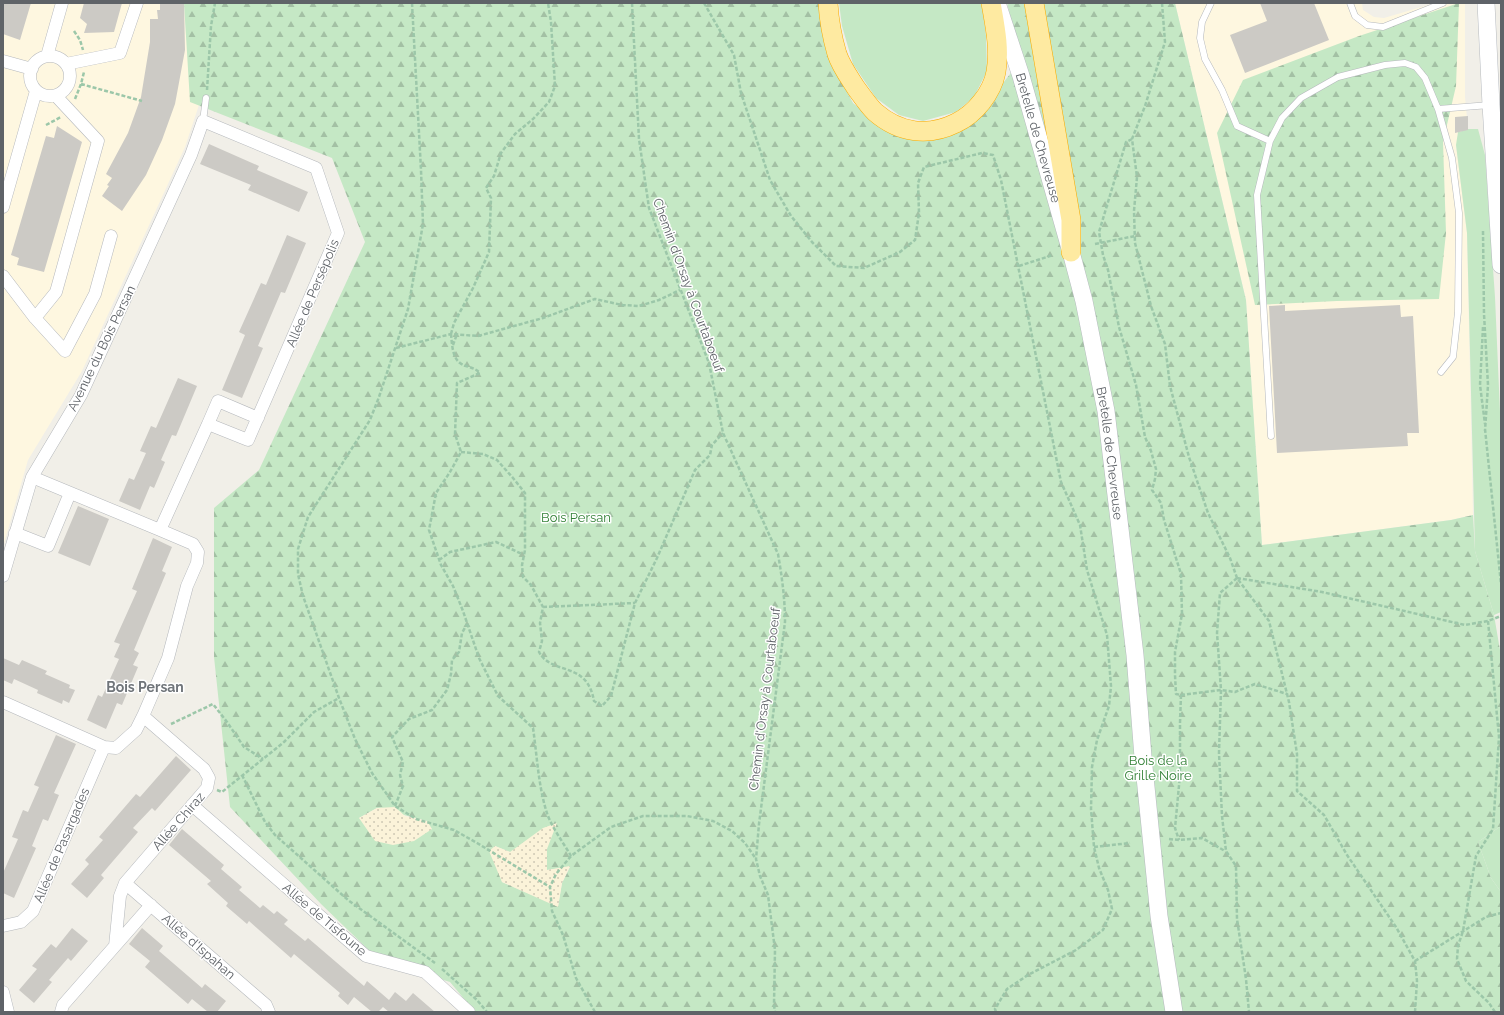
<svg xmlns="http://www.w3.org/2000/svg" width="1504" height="1015" font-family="Raleway,sans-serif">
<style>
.commercial{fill:#fef7e0}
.grass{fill:#c5e8c5}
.forest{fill:url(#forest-firs);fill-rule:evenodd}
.sand{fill:url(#sand-dots)}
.building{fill:#cccac5}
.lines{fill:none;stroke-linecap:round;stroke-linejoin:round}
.service-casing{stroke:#b5b8bc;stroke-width:7}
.minor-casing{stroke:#b5b8bc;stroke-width:13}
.secondary-casing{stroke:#b6babf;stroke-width:18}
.trunk-casing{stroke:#f9ab00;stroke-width:20}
.path{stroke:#9cc7a9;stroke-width:2.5;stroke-dasharray:4 2;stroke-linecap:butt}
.service{stroke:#fff;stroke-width:6}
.minor{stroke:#fff;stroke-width:12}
.secondary{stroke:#fff;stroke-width:17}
.trunk{stroke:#feeaa1;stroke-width:19}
.labels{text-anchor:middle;stroke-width:3;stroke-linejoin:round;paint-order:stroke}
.street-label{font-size:13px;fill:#5f6368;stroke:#fff}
.park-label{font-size:13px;fill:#348238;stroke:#fff}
.neighbourhood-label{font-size:14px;font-weight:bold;fill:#70757a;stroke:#fff}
</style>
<defs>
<pattern id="forest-firs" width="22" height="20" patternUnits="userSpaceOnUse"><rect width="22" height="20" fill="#c5e8c5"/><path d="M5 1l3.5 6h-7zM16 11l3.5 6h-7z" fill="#a3c0a4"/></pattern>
<pattern id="sand-dots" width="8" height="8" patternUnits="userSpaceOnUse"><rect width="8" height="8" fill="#fbf3d9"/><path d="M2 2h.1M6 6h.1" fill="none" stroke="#cec8b4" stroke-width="1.8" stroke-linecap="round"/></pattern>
</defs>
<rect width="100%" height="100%" fill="#f1efe8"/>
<!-- commercial -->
<path class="commercial" d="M3,3H184L186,36L199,105L185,147L82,371L28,460L3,547Z
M1175,3H1362L1363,10L1374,17L1384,18L1435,3H1465V97L1468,129L1456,145L1467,233L1473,515L1451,520L1262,545L1246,300Z"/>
<!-- grass -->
<path class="grass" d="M839,3H982L986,36L987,71L974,97L956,112L923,121L899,115L876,98L853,64L842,26Z
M1462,129H1478L1485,155L1495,297L1501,435V612L1494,615L1475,551L1467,233L1456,145L1458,132L1462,131Z
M1501,826V892L1491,878L1478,842Z"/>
<!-- forest -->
<path class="forest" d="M184,3H822L833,66L853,103L880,126L972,123L1021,60L1007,3H1175L1246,300L1262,545L1451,520L1473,515L1475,551L1494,615L1501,656V826L1478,842L1491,878L1501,892V1012H475L450,982L379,960L321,904L230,807L214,657V508L259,470L365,242L332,158L190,102ZM377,808L427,821L359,818ZM495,846L510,852L547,849V870L570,867L562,883L558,906L502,882Z
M1459,3L1456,86L1443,142L1446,233L1439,299L1337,301L1255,305L1217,133L1243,80L1359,36Z"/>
<!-- sand -->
<path class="sand" d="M395,807L405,816L427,821L432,829L414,841L393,845L375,841L359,818L377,808Z
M557,823L547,849V870L570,866L562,883L558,907L502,882L489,851L495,846L510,852L543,828Z"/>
<!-- building -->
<path class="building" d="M3,3H31L20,40L3,34Z
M84,3H122L114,32L84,33L87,24L80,18Z
M160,3H184L185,50L178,88L175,104L162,140L146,175L122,211L102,196L109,186L107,185L112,178L106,174L128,133L141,97L150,42V19H158L157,10H160Z
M1260,3H1314L1329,40L1245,73L1230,35L1267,21Z
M1468,116V130L1455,133V117Z
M57,126L82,142L44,272L17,265L19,258L11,255L46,136L54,138Z
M209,144L259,166L257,170L308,192L299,212L248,190L251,185L200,164Z
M287,235L306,243L285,293L281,292L258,346L263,348L242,398L222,390L245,335L239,332L261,283L266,285Z
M1285,305V311L1400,305L1401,317L1413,316L1419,433H1407L1408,446L1277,453L1269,306Z
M178,378L197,386L176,436L172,435L161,460L165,462L154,488L150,486L140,510L119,501L129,478L134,480L146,453L140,451L151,426L156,428Z
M78,506L109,519L90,566L58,553Z
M153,538L172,547L162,571L166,573L134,650L139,653L133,665L138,667L122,705L117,703L106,729L87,720L98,695L102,697L119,659L114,657L120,644L114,642L137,591L132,589Z
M3,658L19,665L22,660L47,671L45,674L70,685L69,688L75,690L69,703L63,700L62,704L37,693L38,690L14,679L12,684L3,680Z
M56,735L76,744L54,793L59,795L48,821L43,819L32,846L36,848L14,898L3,893V873L18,839L12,837L23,810L28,812L39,787L34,785Z
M176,756L191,770L155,811L152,808L133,828L138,832L101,875L104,878L87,898L71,884L89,864L85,860L103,840L99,837L136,794L140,797Z
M182,829L224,865L221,869L242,887L239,890L260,908L263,905L274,914L277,911L288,920L284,924L305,941L308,938L364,986L367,981L389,1000L395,992L406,1001L413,993L435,1012H389L383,1007L378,1012H372L354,997L348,1005L338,996L340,993L294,954L291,958L249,921L247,924L226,906L228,903L207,884L211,881L169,845Z
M72,928L88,941L71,961L68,958L49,980L52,982L34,1003L19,990L37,969L32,966L51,944L56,948Z
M142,928L163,946L159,951L202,988L205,984L226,1001L217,1012H208L192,999L188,1004L145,967L150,961L129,944Z"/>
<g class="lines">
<defs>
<path id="service" d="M1211,3L1202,22L1200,38L1205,59L1222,90L1237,126L1270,141
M1350,3L1355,16L1367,25L1383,27L1443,3
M1438,109L1490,105
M203,121L206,98
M1271,436L1257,195L1270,141L1282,118L1301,98L1338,77L1385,65L1405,63L1416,67L1425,78L1438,109L1452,158L1459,213L1458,312L1453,357L1441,372"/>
<path id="minor" d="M30 76a20 20 0 1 1 40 0a20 20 0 1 1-40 0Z
M47,56L62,3
M3,61L32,69
M66,64L120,53L137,3
M3,207L36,91
M3,276L35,318L65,351L95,294L111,236
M35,318L56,292L98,141L56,96
M208,424L218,401L258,418
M32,477L160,530
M15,533L48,546L70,493
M3,576L32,477L81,395L191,155L203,121L316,168L338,233L248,440L208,424L160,530L193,544L198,552L197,563L187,586L168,658L143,716L136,730L116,748L104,747L3,702
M192,805L366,956L425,972L469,1012
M125,883L266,1005L269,1012
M3,926L21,922L33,911L104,747
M115,946L120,896L125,883L207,788L209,778L204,769L143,716
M3,992L8,1012
M61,1012L63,1005L151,905"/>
<g id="secondary">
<path id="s1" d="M997,3L1021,76L1071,252L1084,301L1106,411L1135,655L1143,757L1159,916L1174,1012"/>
<path d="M1486,3L1491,105L1501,265"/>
</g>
<path id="trunk" d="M828,3C829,20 832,37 837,54C841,66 849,77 856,88C862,96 868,105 875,112C899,133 928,137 956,123C975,114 992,93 996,72C1000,49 995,26 991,3
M1034,3L1071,220V252"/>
</defs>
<!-- service casing -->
<use href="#service" class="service-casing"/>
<!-- minor casing -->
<use href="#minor" class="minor-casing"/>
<!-- secondary casing -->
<use href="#secondary" class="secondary-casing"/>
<!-- trunk casing -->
<use href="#trunk" class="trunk-casing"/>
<!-- path -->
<path class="path" d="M412,3L421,170L423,224L408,309L379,397L370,420L308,517L298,549V574L303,596L339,698L355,739L372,773L395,806L416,819L454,830L477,843L550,887
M632,3L639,139L649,208L709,363L723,433L778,554C782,577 785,599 785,622L759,824L756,859L760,876L768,895L775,950L774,1005L775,1012
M704,3L734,55L741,93L770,180L791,216L812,242L836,266L864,268L900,252L915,240L919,213L918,183L924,167L982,153L993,155L1001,180L1061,482L1080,525L1087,570L1107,635L1111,686L1109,706L1097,740L1092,767L1091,809L1094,847L1099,868L1108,890L1112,909L1103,930L1076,950L1028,975L1007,989L995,1009L996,1012
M1162,3L1165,42L1145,106L1132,139L1137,177L1134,211L1135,243L1151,306L1165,344L1170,386L1189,457L1208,513L1230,558L1237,578L1269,621L1289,702L1297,754V791L1324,815L1347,855L1396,927L1415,961L1417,981L1415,1012
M74,31L80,40L83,50
M81,84L142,101
M207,90L211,26L215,3
M75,99L81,84L84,72
M46,125L61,117
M1132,139L1126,142L1099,232L1103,255L1108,270L1119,327L1136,385L1145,437L1151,451L1156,469L1155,479L1152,490L1161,503L1164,520L1181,574L1182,614L1175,652V675L1176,694L1181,695L1180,723V775L1175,828L1179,840
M1483,231L1484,314L1488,385L1485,431
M1095,244L1135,236
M1019,266L1053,255
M1483,327L1480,385L1485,424
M451,334C452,343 452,357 460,363C467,368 473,366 480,373L457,383L455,434L461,452L450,472L436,493L429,530L441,565L453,586L463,611L479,658L498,696L533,728C537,755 538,783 546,810C550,825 563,842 571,856
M451,334L454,323L473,288L489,252L491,198L486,188L494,176L501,153L515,134L533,119L549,102L555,86L551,22L548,3
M453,345L457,334
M396,348L451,334L478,336L543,318L595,299L622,305L639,306L659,300L680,290
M1485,429L1501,584
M461,452L483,454L497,460L513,478L525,493V550L522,565L523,577L531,585L543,607L540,623L542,641L539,652C552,676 587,660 594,701L602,706L611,696L635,603L657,558L695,470L710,455L712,445L723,433
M439,560L450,552L496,542L522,554
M1237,578L1220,593L1217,633L1221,690L1219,753L1222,816L1226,851L1236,866L1237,919L1246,979L1249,1012
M1237,578L1322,592L1465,625L1488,621L1501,616
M543,607L635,603
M1488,621L1499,737L1493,829L1476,856L1463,931L1458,946L1457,959L1466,981L1489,1003L1495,1012
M1181,695L1221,690L1235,692L1255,684L1287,694
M171,724L213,704L227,722L244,747L263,759
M242,775L265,822L275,835L348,900L435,963
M217,790L222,792L284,742L314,712L339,698
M395,806L403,786L400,775L403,762L392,737L409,719L432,710L447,690L451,674L452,660L459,652L462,633L467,624
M1169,839L1179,840L1202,838L1225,851
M1094,847L1130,843
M1415,961L1486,917L1501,913
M442,969L477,1000L487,1012
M595,1012L576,978L563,935L552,911L550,887L556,874L571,856L611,827L643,816H687L713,821L732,831L745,843L756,859"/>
<!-- service -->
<use href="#service" class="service"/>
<!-- minor -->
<use href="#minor" class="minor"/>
<!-- secondary -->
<use href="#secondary" class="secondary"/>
<!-- trunk -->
<use href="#trunk" class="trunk"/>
</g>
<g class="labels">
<!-- street labels -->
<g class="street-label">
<text dy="5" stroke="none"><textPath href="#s1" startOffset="141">Bretelle de Chevreuse</textPath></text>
<text transform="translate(689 285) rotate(70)" y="5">Chemin d'Orsay à Courtaboeuf</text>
<text transform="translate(312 293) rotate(-67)" y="5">Allée de Persépolis</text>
<text transform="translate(101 348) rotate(-64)" y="5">Avenue du Bois Persan</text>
<text dy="5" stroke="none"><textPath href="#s1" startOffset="465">Bretelle de Chevreuse</textPath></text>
<text transform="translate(764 699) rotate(-83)" y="5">Chemin d'Orsay à Courtaboeuf</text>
<text transform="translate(178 821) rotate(-49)" y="5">Allée Chiraz</text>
<text transform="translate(61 845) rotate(-67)" y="5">Allée de Pasargades</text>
<text transform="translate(325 919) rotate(40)" y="5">Allée de Tisfoune</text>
<text transform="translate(199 946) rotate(41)" y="5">Allée d'Ispahan</text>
</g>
<!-- park labels -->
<g class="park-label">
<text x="576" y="522">Bois Persan</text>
<text x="1158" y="765">Bois de la<tspan x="1158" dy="15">Grille Noire</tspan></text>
</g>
<!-- neighbourhood labels -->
<g class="neighbourhood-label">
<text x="145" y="692">Bois Persan</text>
</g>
</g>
<!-- border -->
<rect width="1504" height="1015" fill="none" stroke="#5f6368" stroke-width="8"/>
</svg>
